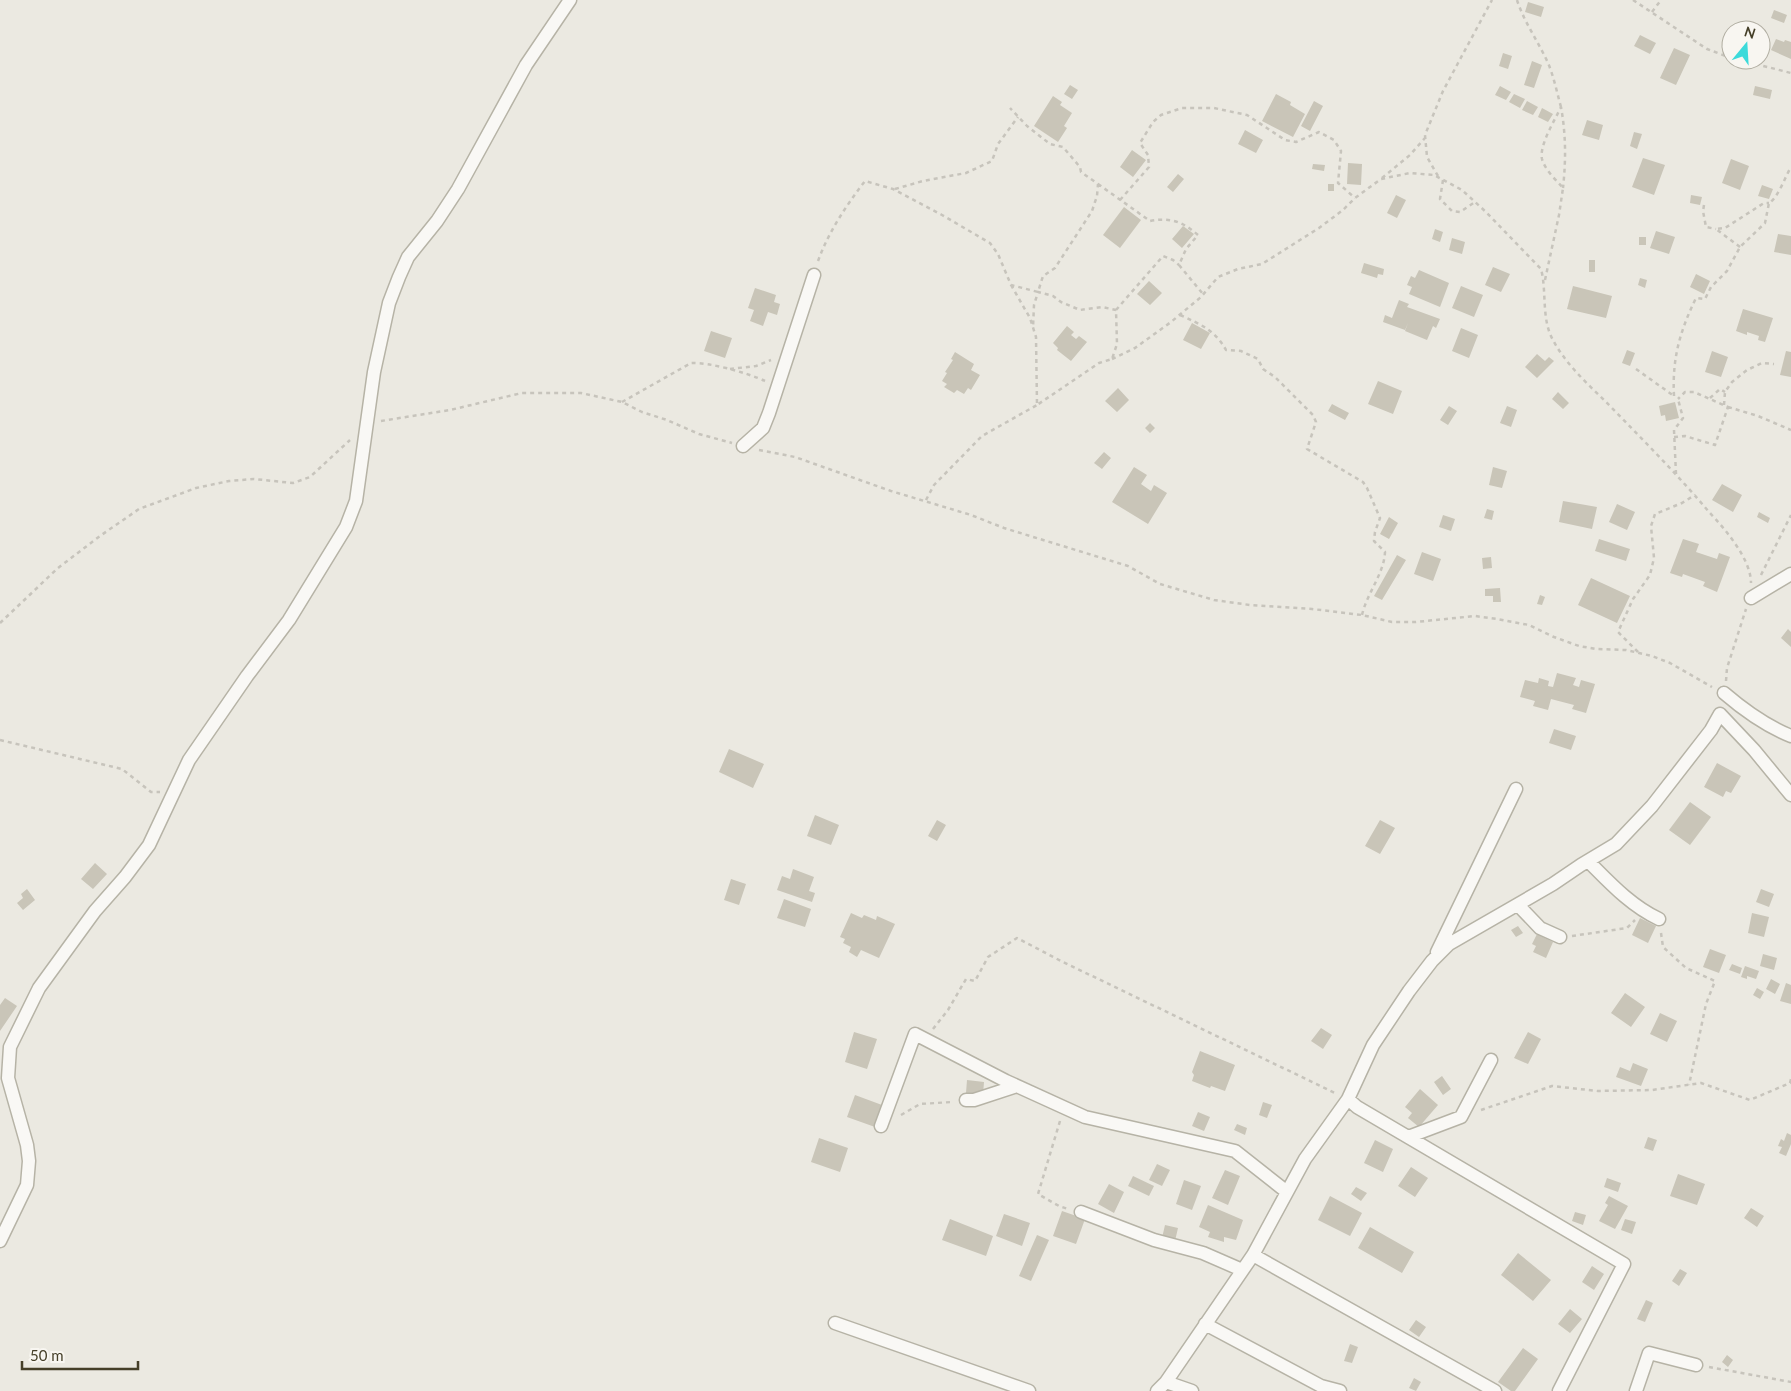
<svg xmlns="http://www.w3.org/2000/svg" width="1791" height="1391" font-family="Lato,sans-serif">
<style>
.building{fill:#c9c5b8}
.lines{fill:none;stroke-linecap:round;stroke-linejoin:round}
.street-casing{stroke:#b6b3a6;stroke-width:15}
.path{stroke:#c7c4bc;stroke-width:2.5;stroke-dasharray:4 4;stroke-linecap:butt}
.street{stroke:#f9f8f5;stroke-width:12}
</style>
<rect width="100%" height="100%" fill="#ebe9e1"/>
<!-- building -->
<path class="building" d="M1528,2L1544,7L1541,17L1525,12Z
M1774,10L1787,15L1784,23L1771,18Z
M1640,35L1656,43L1650,54L1634,46Z
M1776,39L1784,42L1785,40L1791,42V59L1771,50Z
M1674,48L1690,55L1676,85L1660,78Z
M1503,53L1512,56L1508,69L1499,66Z
M1532,61L1542,65L1534,88L1524,85Z
M1070,85L1078,90L1072,99L1064,94Z
M1500,86L1511,92L1506,100L1495,95Z
M1755,86L1772,90L1770,99L1753,95Z
M1276,94L1291,102L1290,105L1305,114L1293,137L1262,121Z
M1514,94L1525,99L1520,108L1509,102Z
M1053,96L1062,102L1060,105L1072,113L1064,126L1067,128L1058,142L1034,126Z
M1314,101L1323,106L1310,131L1301,126Z
M1527,101L1538,107L1533,115L1522,110Z
M1542,108L1553,114L1548,122L1538,117Z
M1587,120L1603,125L1599,140L1582,135Z
M1245,130L1263,140L1256,153L1238,144Z
M1634,132L1642,134L1637,149L1630,146Z
M1132,150L1146,160L1133,177L1120,167Z
M1643,158L1665,165L1654,195L1632,187Z
M1731,159L1749,166L1740,190L1722,183Z
M1348,163L1362,164L1361,185L1347,184Z
M1313,164L1325,165L1324,171L1312,169Z
M1178,174L1184,179L1173,192L1167,187Z
M1328,184H1334V191H1328Z
M1762,185L1773,189L1769,199L1758,196Z
M1396,195L1406,200L1397,218L1387,213Z
M1691,195L1702,197L1700,205L1690,203Z
M1124,207L1141,220L1120,248L1103,235Z
M1183,226L1194,234L1182,248L1172,239Z
M1435,229L1443,232L1440,242L1432,239Z
M1656,231L1675,237L1669,254L1650,248Z
M1778,234L1791,236V255L1774,252Z
M1639,237H1646V245H1639Z
M1452,238L1465,242L1462,254L1449,250Z
M1589,260H1595V272H1589Z
M1364,263L1384,269L1383,275L1378,274L1377,278L1361,273Z
M1493,267L1510,274L1501,292L1485,285Z
M1419,270L1449,283L1440,307L1409,294L1412,287L1407,285L1411,276L1415,278Z
M1696,274L1710,281L1704,294L1690,287Z
M1640,278L1647,280L1645,288L1638,285Z
M1149,281L1162,293L1150,305L1137,294Z
M1461,286L1483,295L1474,317L1452,308Z
M1573,286L1612,296L1606,318L1567,309Z
M755,288L776,295L774,302L780,304L777,315L768,312L763,326L750,321L754,310L748,308Z
M1399,300L1409,304L1407,307L1440,319L1436,328L1433,326L1427,340L1405,331L1408,323L1405,330L1383,322L1385,315L1392,318Z
M1743,309L1773,318L1765,342L1758,340L1759,336L1747,332V335L1736,331Z
M1192,323L1210,333L1201,349L1183,340Z
M1067,326L1074,332L1071,335L1076,339L1079,336L1087,342L1071,361L1057,350L1058,348L1053,343Z
M1461,328L1478,335L1469,358L1452,351Z
M711,331L732,338L725,358L704,351Z
M1627,350L1635,353L1630,366L1622,363Z
M1712,351L1728,357L1721,377L1705,372Z
M1786,351L1791,352V377L1780,375Z
M955,352L974,364L971,370L980,375L971,390L968,388L964,394L957,390L954,393L944,387L947,384L942,381L947,373L945,372L953,360L951,359Z
M1537,354L1545,361L1549,357L1554,361L1537,378L1525,367Z
M1378,381L1402,391L1393,414L1368,404Z
M1118,388L1129,400L1117,412L1105,401Z
M1558,392L1569,403L1563,409L1552,399Z
M1675,402L1679,418L1666,421L1665,415L1661,416L1659,406Z
M1332,404L1349,413L1345,420L1328,411Z
M1449,406L1457,411L1448,425L1440,420Z
M1507,406L1517,410L1511,427L1500,423Z
M1150,423L1155,428L1150,433L1145,428Z
M1104,452L1111,458L1102,469L1094,463Z
M1134,467L1147,475L1141,484L1151,491L1154,485L1167,493L1148,524L1112,502Z
M1493,467L1507,471L1502,488L1489,485Z
M1722,484L1742,495L1733,512L1712,500Z
M1563,501L1597,507L1592,529L1559,522Z
M1617,504L1635,512L1627,530L1609,522Z
M1487,509L1494,511L1492,520L1484,518Z
M1759,512L1770,518L1768,523L1757,517Z
M1443,515L1455,519L1451,531L1439,527Z
M1389,517L1398,523L1389,539L1380,534Z
M1599,539L1630,549L1626,561L1595,551Z
M1683,539L1699,544L1696,552L1717,559L1719,553L1730,557L1717,592L1703,586L1705,582L1683,574L1682,577L1670,573Z
M1422,552L1441,559L1433,581L1414,574Z
M1397,555L1406,560L1382,600L1374,596Z
M1491,557L1492,568L1483,569L1482,558Z
M1591,578L1630,596L1617,623L1578,605Z
M1500,588L1501,602H1493V596H1485V589Z
M1540,595L1545,597L1542,605L1537,604Z
M1788,629L1791,632V647L1781,638Z
M1557,673L1576,678L1573,685L1579,687L1581,680L1595,684L1586,713L1572,709L1574,705L1551,699L1548,710L1533,706L1535,701L1520,697L1525,680L1538,683L1539,678L1549,681L1548,686L1553,687Z
M1554,729L1576,736L1571,750L1549,743Z
M729,749L764,764L753,788L719,772Z
M1717,763L1741,776L1731,793L1726,791L1723,797L1704,787Z
M1690,802L1711,817L1690,845L1669,830Z
M815,815L839,825L831,845L807,836Z
M937,820L946,825L937,841L928,836Z
M1380,820L1395,828L1380,854L1365,846Z
M95,863L107,874L93,889L81,879Z
M793,869L814,877L809,891L815,893L812,902L777,890L782,876L790,879Z
M731,879L746,884L739,905L724,900Z
M27,889L35,900L23,910L17,903L23,898L21,894Z
M1761,889L1774,894L1769,907L1756,902Z
M784,899L811,909L805,927L777,918Z
M851,913L862,918L864,915L876,920L877,916L895,924L879,958L861,950L857,957L849,952L851,947L843,943L845,939L840,937Z
M1752,913L1769,917L1764,937L1748,933Z
M1640,918L1656,926L1648,943L1632,935Z
M1518,926L1523,933L1516,937L1511,930Z
M1537,934L1553,942L1546,958L1533,952L1536,946L1532,944Z
M1710,949L1726,955L1719,973L1703,967Z
M1763,954L1777,958L1774,970L1760,966Z
M1732,964L1742,968L1740,974L1729,970Z
M1745,966L1759,971L1756,979L1747,976V979L1741,977Z
M1771,979L1780,984L1775,994L1766,989Z
M1786,983L1791,985V1004L1780,1001Z
M1757,988L1764,992L1760,999L1753,995Z
M1625,993L1645,1007L1631,1027L1611,1013Z
M5,998L17,1006L0,1031V1005Z
M1660,1013L1677,1021L1667,1042L1650,1034Z
M1321,1028L1332,1035L1323,1049L1311,1041Z
M854,1032L877,1039L867,1069L845,1062Z
M1528,1032L1541,1039L1528,1064L1514,1058Z
M1200,1051L1235,1065L1225,1091L1211,1086L1210,1088L1192,1081L1194,1075L1192,1072Z
M1633,1063L1648,1069L1641,1086L1616,1077L1620,1067L1630,1071Z
M1442,1076L1451,1089L1443,1095L1434,1082Z
M967,1080L984,1082L983,1095L966,1093Z
M1420,1089L1438,1105L1419,1127L1408,1118L1412,1113L1405,1107Z
M855,1095L882,1105L875,1127L847,1117Z
M1263,1102L1272,1105L1267,1118L1259,1115Z
M1198,1112L1210,1117L1204,1131L1192,1126Z
M1237,1124L1247,1128L1245,1135L1234,1130Z
M1787,1133L1791,1135V1144L1786,1156L1779,1153L1782,1147L1778,1146L1781,1139L1784,1141Z
M1648,1137L1657,1140L1653,1151L1644,1148Z
M819,1138L848,1148L840,1172L811,1162Z
M1375,1140L1393,1149L1383,1172L1364,1163Z
M1157,1164L1170,1170L1162,1186L1149,1180Z
M1411,1167L1428,1178L1415,1197L1398,1186Z
M1225,1170L1240,1176L1228,1205L1212,1198Z
M1678,1174L1705,1184L1697,1205L1670,1196Z
M1133,1176L1154,1186L1149,1196L1128,1186Z
M1607,1178L1621,1183L1618,1192L1604,1187Z
M1184,1180L1201,1186L1192,1210L1176,1204Z
M1109,1184L1124,1192L1114,1213L1098,1204Z
M1356,1187L1367,1193L1361,1201L1351,1194Z
M1330,1196L1362,1213L1350,1236L1318,1220Z
M1609,1196L1628,1206L1615,1229L1599,1221L1608,1205L1605,1203Z
M1208,1205L1243,1220L1236,1240L1224,1237V1242L1208,1237L1210,1232L1199,1227Z
M1751,1208L1764,1216L1757,1227L1744,1218Z
M1062,1211L1085,1219L1076,1244L1053,1236Z
M1575,1212L1586,1215L1583,1225L1572,1221Z
M1004,1214L1030,1223L1022,1246L996,1236Z
M950,1219L993,1236L986,1256L942,1240Z
M1625,1219L1636,1222L1632,1234L1621,1230Z
M1165,1225L1178,1228L1175,1241L1162,1238Z
M1370,1227L1414,1252L1402,1273L1358,1248Z
M1037,1235L1049,1240L1031,1281L1019,1276Z
M1518,1253L1551,1280L1533,1301L1501,1275Z
M1592,1266L1604,1274L1594,1290L1582,1282Z
M1680,1269L1687,1273L1679,1286L1672,1281Z
M1646,1300L1653,1303L1645,1322L1637,1319Z
M1570,1309L1582,1319L1570,1333L1558,1324Z
M1416,1320L1426,1327L1419,1337L1409,1330Z
M1350,1344L1358,1347L1352,1363L1344,1361Z
M1523,1348L1538,1359L1515,1391H1511L1498,1382Z
M1727,1355L1733,1360L1728,1367L1722,1362Z
M1414,1378L1421,1382L1416,1391L1409,1388Z"/>
<g class="lines">
<defs>
<path id="street" d="M743,446L763,428L769,413L814,275
M1751,598L1791,574
M1724,693C1745,711 1766,726 1791,736
M1588,861C1610,883 1631,906 1659,919
M1518,905L1540,928L1560,937
M1437,952L1516,789
M1348,1099L1357,1107L1624,1264L1559,1391
M966,1100H974L1017,1086
M881,1126L915,1034L1006,1081L1085,1117L1235,1151L1287,1192
M1408,1137L1461,1117L1491,1060
M1081,1212L1154,1240L1203,1253L1242,1270
M0,1241L27,1185L29,1161L27,1145L8,1078L10,1047L39,988L95,911L125,877L149,845L189,760L247,676L289,620L346,527L356,501L374,372L389,303L399,277L408,257L437,221L458,189L526,65L570,0
M1253,1255L1495,1391
M835,1323L1029,1391
M1205,1324L1321,1386L1340,1391
M1166,1382L1192,1391
M1157,1391L1166,1382L1253,1255L1305,1159L1348,1099L1373,1045L1409,991L1432,961L1449,944L1553,884L1581,865L1616,844L1652,806L1711,730L1720,714L1754,750L1791,795
M1636,1391L1649,1353L1696,1365"/>
</defs>
<!-- street casing -->
<use href="#street" class="street-casing"/>
<!-- path -->
<path class="path" d="M1517,0C1524,22 1538,41 1548,63C1554,77 1557,93 1561,107
M1633,0L1707,49L1731,58
M1652,12L1661,0
M1740,60L1791,73
M1438,176L1427,157L1425,135L1443,91L1492,0
M1382,178L1410,155L1425,138
M1443,180L1440,199L1452,211L1460,212L1475,202
M1098,184L1150,221C1171,217 1183,222 1198,235L1186,249L1179,265L1203,294
M895,189L923,181L966,173L992,161L998,144L1018,117
M1120,200L1149,167L1148,155L1140,143L1153,122L1161,115L1182,108H1214L1247,115L1285,140L1296,142L1319,132L1334,140L1341,151L1338,183L1355,198
M1704,205L1703,211L1706,227L1716,229
M1740,247L1716,229L1725,228L1764,203H1769
M818,261C829,231 846,206 865,181L893,189L942,215L990,243L998,254L1011,285L1038,292L1043,276L1055,268L1092,211L1097,196L1098,184L1081,172L1080,167L1063,147L1050,144L1027,126L1010,108
M1545,280L1559,215L1563,188C1556,180 1545,170 1542,159C1539,145 1555,120 1561,107C1566,135 1566,160 1563,188
M1011,285L1030,318L1036,337L1037,405L1099,363L1112,359L1117,344L1116,310L1102,307L1080,310L1061,302L1053,296L1038,292L1034,305L1033,328
M1116,310L1163,256L1173,260L1179,265
M1180,315C1200,324 1215,330 1226,350L1241,351L1258,359L1263,369L1275,377L1313,415L1316,422L1307,449L1363,482L1367,488L1380,518L1375,532L1374,541L1385,552C1384,574 1367,593 1362,615
M1112,359L1135,348L1171,322L1201,297L1218,277L1238,269L1262,264L1319,228L1343,210L1355,198L1381,179L1410,173L1434,175L1462,190L1486,212L1541,269C1547,291 1541,319 1553,340C1566,365 1590,386 1610,406C1644,441 1678,475 1709,512C1725,529 1751,559 1751,583
M730,369L756,366L771,360
M1636,369L1674,396
M1674,396C1672,358 1680,331 1696,298L1705,299L1711,287L1727,271L1740,247L1765,223L1769,203C1778,198 1785,177 1791,167
M1710,398L1720,389L1725,392
M622,402L691,363C709,362 748,373 765,381
M1724,405L1725,392L1732,382L1747,370L1762,363L1774,364
M1728,407L1758,416L1791,430
M381,421L450,410L522,393H581L622,402L642,412L667,420L699,434L732,443
M1674,437L1685,436L1715,445L1728,407L1694,392H1685L1678,399
M759,450L795,457L891,491L971,515L1004,528L1128,566L1160,584L1214,600L1250,605L1312,609L1362,615L1392,622H1416L1475,616L1497,619L1529,625L1554,637L1579,646L1596,649L1626,650L1652,656L1670,663L1712,687
M1676,474L1674,430L1683,418L1678,399
M926,500L934,485L982,436L1037,405
M1761,575L1791,515
M0,623L58,568L100,536L139,509L196,488L229,481L254,479L293,483L310,477L350,440
M1638,652L1618,632L1633,599L1650,575L1654,558L1651,526L1655,514L1682,503L1695,495
M1726,681L1727,668L1746,609
M0,740L122,769L151,792H160
M1661,933L1663,947L1686,968L1715,981L1706,1004L1689,1085
M1572,936L1627,928L1635,920
M933,1029L948,1010L966,979L975,981L988,957L1017,938L1061,961L1335,1093
M1481,1110L1552,1086L1598,1091L1652,1090L1701,1083L1750,1100L1790,1083L1791,1079
M901,1115L920,1104L952,1102
M1060,1121L1038,1194L1059,1206L1068,1209
M1709,1367L1791,1382"/>
<!-- street -->
<use href="#street" class="street"/>
</g>
<!-- north arrow -->
<g transform="translate(1746 45) rotate(18)"><circle r="24" fill="#f8f6f1" stroke="#b0ada1"/>
<path d="M0-4L9 19L0 12L-9 19Z" fill="#3cdada"/>
<text y="-8" font-size="14" font-weight="bold" text-anchor="middle" fill="#453f28">N</text>
</g>
<!-- scale -->
<path d="M22 1361v8h116v-8" fill="none" stroke="#453f28" stroke-width="2.5"/>
<text x="30" y="1361" font-size="15" fill="#453f28" stroke="#f8f6f1" stroke-width="4" paint-order="stroke">50 m</text>
</svg>
